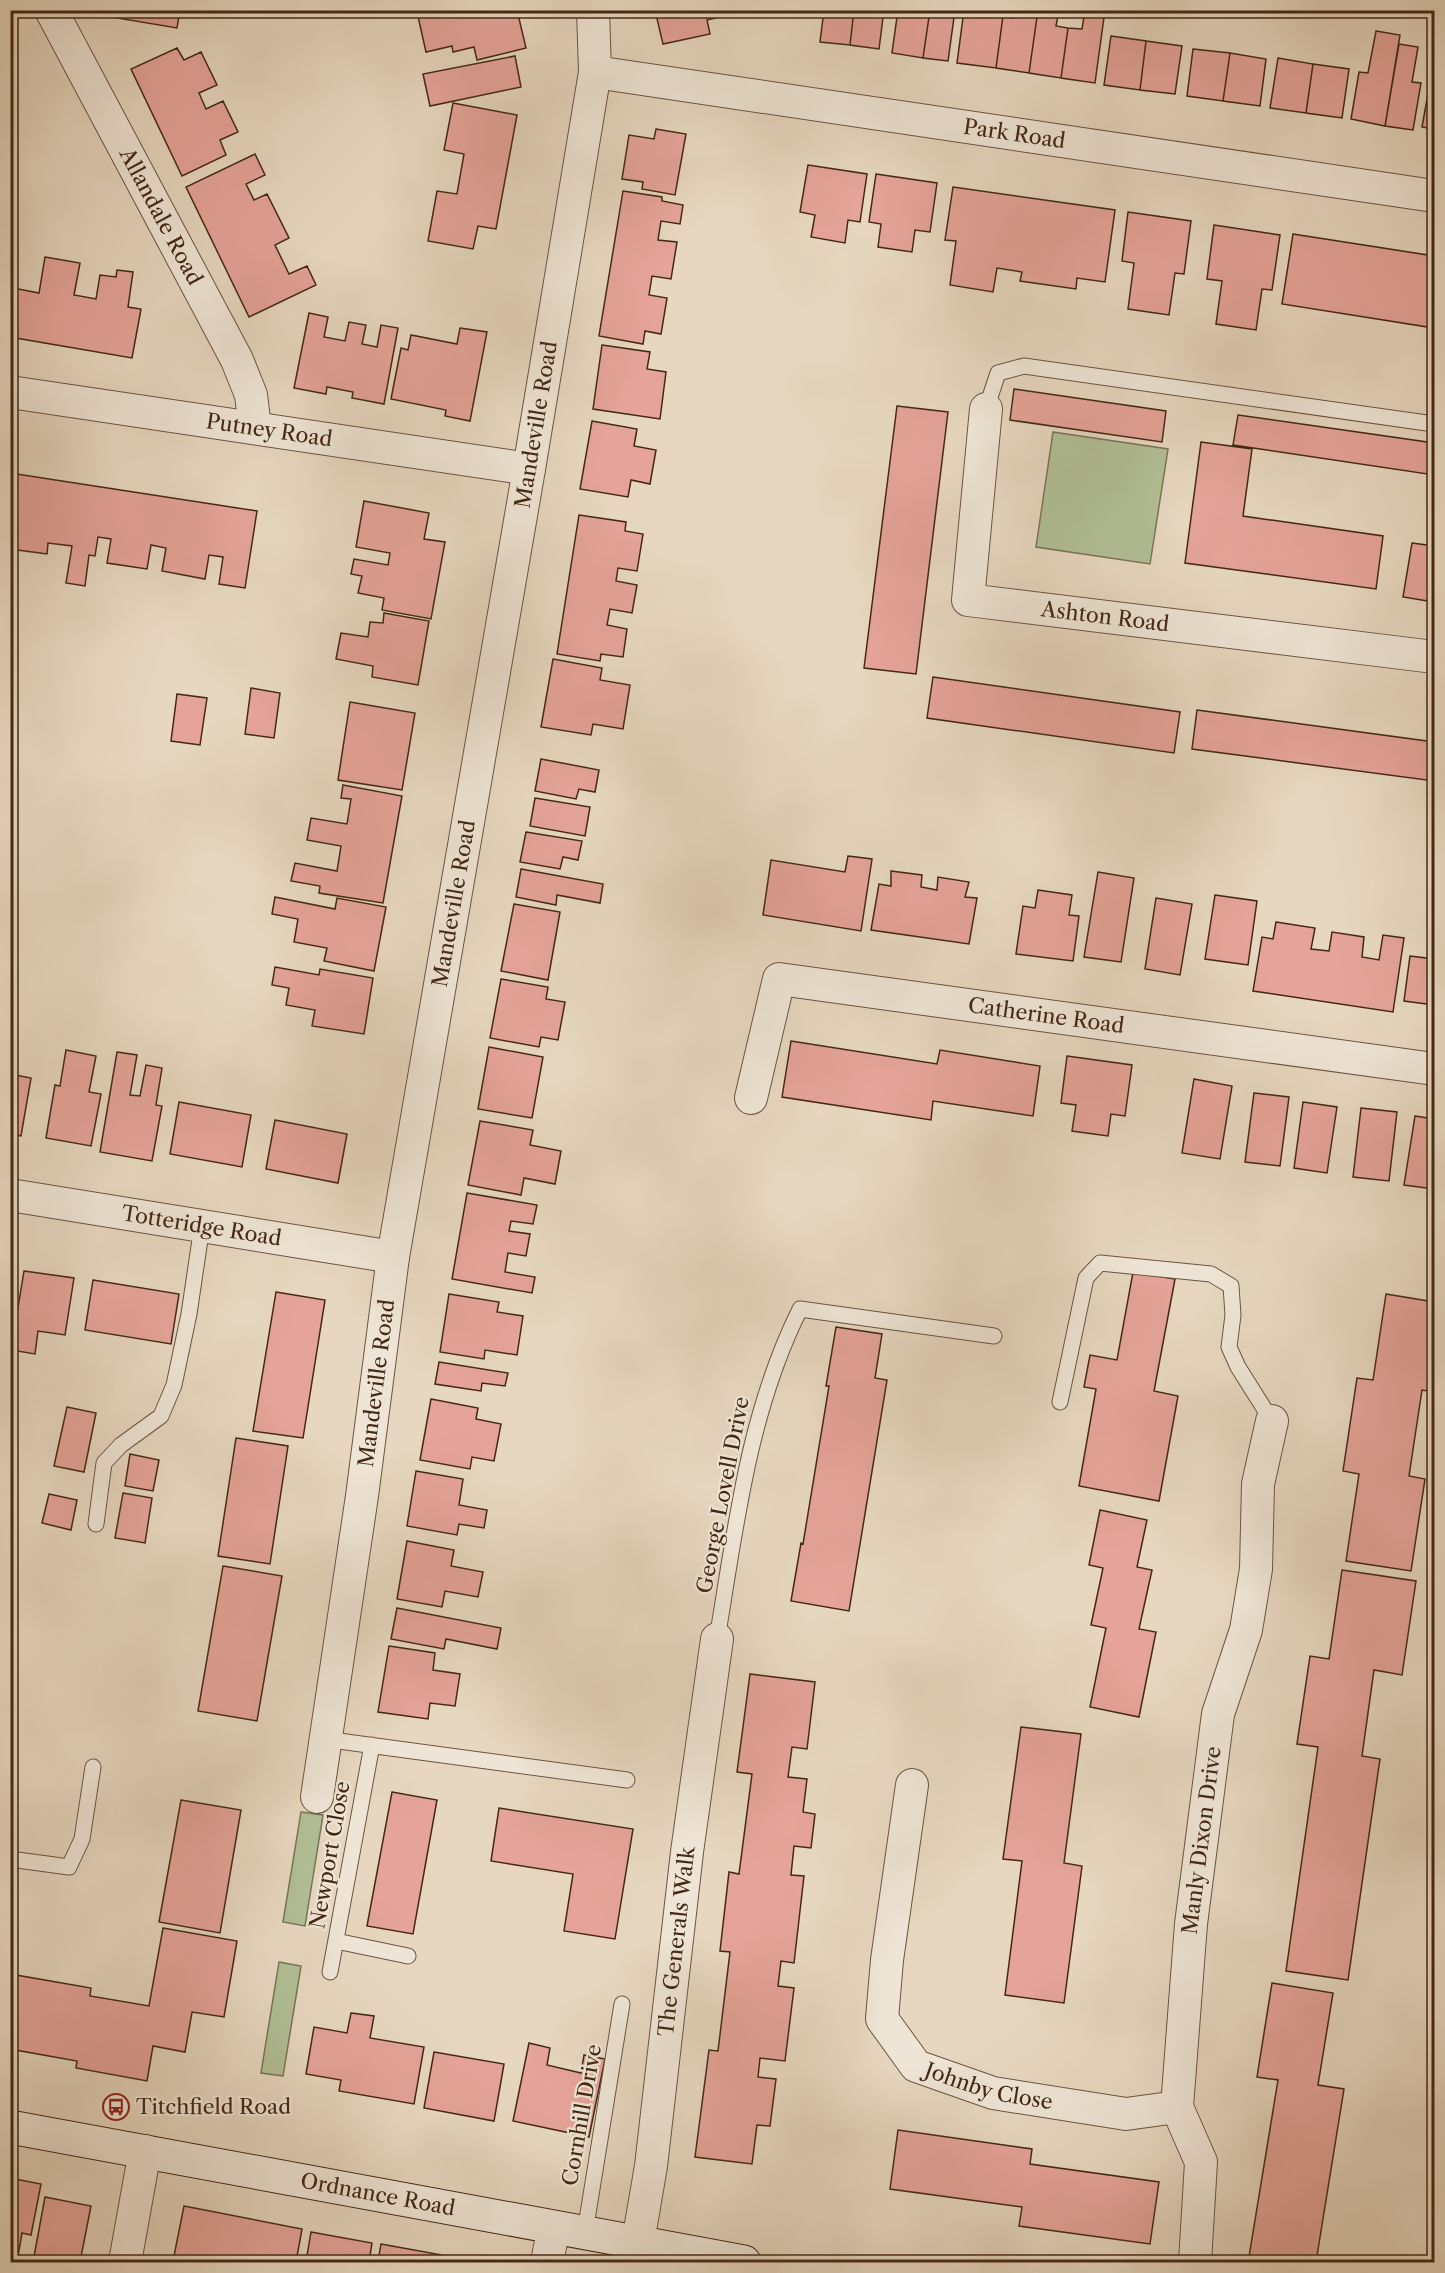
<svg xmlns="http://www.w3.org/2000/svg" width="1445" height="2273" font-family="'Libre Caslon Text',serif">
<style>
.green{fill:#b1bf96;stroke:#7a7456;stroke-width:1.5}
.building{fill:#e5a399;stroke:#442815;stroke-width:1.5}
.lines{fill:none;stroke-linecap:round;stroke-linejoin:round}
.lane-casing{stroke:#6d5440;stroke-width:17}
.street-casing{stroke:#6d5440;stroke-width:34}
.secondary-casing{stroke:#442815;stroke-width:35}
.lane{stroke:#efe5d6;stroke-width:15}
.street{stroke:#efe5d6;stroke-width:32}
.secondary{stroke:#efe5d6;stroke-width:33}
.labels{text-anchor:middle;stroke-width:4.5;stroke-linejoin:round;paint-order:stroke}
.street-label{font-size:21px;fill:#442815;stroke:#efe5d6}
.poi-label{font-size:21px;fill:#442815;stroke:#efe5d6;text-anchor:start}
</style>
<rect width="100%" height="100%" fill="#e7d7c0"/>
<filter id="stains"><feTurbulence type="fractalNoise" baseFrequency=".00333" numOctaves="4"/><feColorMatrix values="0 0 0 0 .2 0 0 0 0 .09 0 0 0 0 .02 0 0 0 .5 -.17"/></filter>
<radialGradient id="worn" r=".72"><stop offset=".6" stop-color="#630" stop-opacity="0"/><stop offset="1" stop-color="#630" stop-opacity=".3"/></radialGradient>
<!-- green -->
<path class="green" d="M1053,432L1168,449L1150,564L1036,547Z
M301,1812L323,1815L305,1926L283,1922Z
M279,1962L301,1966L283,2076L261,2073Z"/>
<!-- building -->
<path class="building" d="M112,10H180L177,28L111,17Z
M423,10H517L526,48L477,60L474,47L453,52L452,46L426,52L417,12Z
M655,10H728L729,15L707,20L710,34L663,44Z
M824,10H854L850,45L820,42Z
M854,10H884L879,49L850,45Z
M898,10H930L923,58L892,53Z
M930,10H955L948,61L923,58Z
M964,10H990V14L1003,16L996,68L957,63Z
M1014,10H1038L1029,73L996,68L1003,16L1013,18Z
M1038,10H1059L1056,26L1068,28L1061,78L1029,73Z
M1085,10H1105L1095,83L1061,78L1068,28L1082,29Z
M1376,31L1400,35L1385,126L1351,119L1359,72L1368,73Z
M1111,36L1146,41L1140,90L1104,85Z
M1146,41L1182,46L1175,94L1140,90Z
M1399,44L1418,47L1412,82L1421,83L1413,130L1385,126Z
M177,48L184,60L201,52L217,85L199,93L206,109L223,101L238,132L220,140L226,155L182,176L131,69Z
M1193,49L1230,53L1223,101L1187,96Z
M1230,53L1266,59L1260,106L1223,101Z
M515,56L521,87L430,106L423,74Z
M1278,58L1313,64L1306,113L1270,108Z
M1313,64L1349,69L1342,118L1306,113Z
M1433,66L1434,67V129L1422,127Z
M453,103L517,115L496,229L478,226L473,249L428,241L437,191L457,194L464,154L444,150Z
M656,129L686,134L675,195L642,189L643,182L622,179L629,135L654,139Z
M255,154L265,175L246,184L254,200L267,194L289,238L275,245L289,274L307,266L316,285L249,317L186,187Z
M808,165L867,174L860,222L848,220L845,243L811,237L815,215L800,212Z
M876,174L937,183L930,232L915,230L912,252L878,247L881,224L869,222Z
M953,187L1115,210L1105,282L1077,278L1076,289L1020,281L1022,272L997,268L993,292L950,285L956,241L945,240Z
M623,191L662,197V201L683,205L680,224L661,221L658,240L677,242L671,279L652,276L649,295L667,298L661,334L645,331L643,344L599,336Z
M1128,212L1191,221L1184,274L1175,273L1169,315L1128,309L1134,263L1122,261Z
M1214,225L1280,235L1272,290L1262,289L1256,330L1216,324L1222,281L1207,279Z
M1293,234L1434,256V328L1282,304Z
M45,257L80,263L74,295L96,299L100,275L116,277L117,270L133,272L128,307L141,309L132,358L10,337V263L17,264L13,288L39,293Z
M309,313L328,317L324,337L345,341L349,322L366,325L362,344L377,347L381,325L398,328L384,404L352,398L353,392L327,387L326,394L294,388Z
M460,328L487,332L470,421L445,416L446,410L391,399L401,348L408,350L411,335L457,344Z
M602,345L650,352L647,369L666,372L660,419L593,409Z
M1014,389L1166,411L1162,442L1010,420Z
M897,406L948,412L916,674L864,668Z
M1238,415L1434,443V475L1233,445Z
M592,421L637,429L634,446L656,450L650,484L631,480L628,497L580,489Z
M1201,442L1252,449L1243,516L1383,536L1376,589L1185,563Z
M10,473L257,511L245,588L219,584L223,557L209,555L205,579L162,571L166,548L151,545L147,569L107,563L111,539L98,537L95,556L89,555L85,586L66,583L72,546L48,543L47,554L10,549Z
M364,501L429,513L424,539L445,542L431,619L382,610L384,598L358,593L362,576L351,574L354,559L388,565L390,553L356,547Z
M579,515L626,522L625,531L643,534L637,571L618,568L616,581L637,585L632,613L610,609L607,625L627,629L623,657L601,654L600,661L557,654Z
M1412,543L1434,546V602L1403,597Z
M384,613L429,621L418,685L372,677L373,666L336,659L341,633L368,637L370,622L383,623Z
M553,659L602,668L600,680L630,685L623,729L593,724L591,735L541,727Z
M933,677L1180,712L1174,753L927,718Z
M251,688L280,693L274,738L245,734Z
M177,694L207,698L200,745L171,741Z
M350,702L415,713L402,790L338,780Z
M1197,710L1434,742V781L1192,749Z
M541,759L599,770L595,792L579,789L576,799L535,791Z
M343,785L402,796L383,903L319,893L320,886L291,881L295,863L337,871L341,846L307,840L311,818L347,824L351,799L341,798Z
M535,798L590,807L585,836L530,826Z
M526,832L582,841L578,860L563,857L560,869L520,862Z
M848,856L872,859L861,931L763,915L771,860L845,872Z
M521,869L603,884L600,903L557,895L556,905L516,897Z
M891,871L922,875L921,887L937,890L938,877L969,882L965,897L977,898L969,944L871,930L879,884L891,886Z
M1098,872L1134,878L1121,962L1084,957Z
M1038,890L1072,895L1069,915L1079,916L1073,961L1016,954L1023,906L1035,908Z
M1215,895L1257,901L1248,965L1205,959Z
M275,897L335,909L337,898L386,907L374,971L324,961L327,948L294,942L298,919L272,914Z
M1156,898L1192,904L1180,975L1145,969Z
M514,904L560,912L548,980L501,971Z
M1276,922L1315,928L1311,949L1329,951L1332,932L1364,937L1362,957L1379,960L1383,935L1404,938L1393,1012L1253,991L1262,937L1273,939Z
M1410,956L1434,959V1005L1404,1001Z
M275,967L319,975L320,969L373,978L364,1034L312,1026L315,1010L286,1005L289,988L272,985Z
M501,979L548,987L546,999L565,1002L558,1040L541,1037L539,1047L490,1038Z
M791,1041L937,1064L940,1050L1040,1066L1033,1116L933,1101L931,1120L782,1097Z
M489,1047L543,1057L532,1118L478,1109Z
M66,1050L96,1056L89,1092L101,1094L91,1146L46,1138L55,1085L60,1086Z
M117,1052L137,1055L130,1095L140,1096L146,1065L162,1068L156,1105L162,1106L152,1161L100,1152Z
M1067,1056L1132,1065L1125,1116L1111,1114L1108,1136L1072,1131L1076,1105L1061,1103Z
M10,1074L31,1078L21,1136L10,1134Z
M1194,1079L1232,1086L1220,1159L1182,1153Z
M1254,1093L1289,1097L1280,1166L1245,1162Z
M179,1102L251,1115L242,1167L170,1154Z
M1303,1102L1337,1107L1327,1173L1294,1168Z
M1361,1108L1397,1112L1389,1181L1353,1177Z
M1415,1116L1434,1119V1189L1404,1185Z
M275,1120L347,1134L338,1183L266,1169Z
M480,1121L533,1130L530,1145L561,1151L555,1184L524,1178L521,1195L468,1185Z
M467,1193L537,1205L533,1224L511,1221L509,1231L530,1234L526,1256L508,1253L505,1272L535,1277L532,1293L452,1279Z
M24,1271L74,1278L65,1335L38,1331L35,1354L11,1350Z
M1133,1272L1175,1279L1154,1391L1178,1396L1159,1501L1079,1486L1096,1389L1084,1387L1090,1355L1117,1360Z
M93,1280L179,1294L171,1344L85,1330Z
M276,1292L325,1300L303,1438L253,1431Z
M449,1294L499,1302L497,1312L523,1316L517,1355L485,1350L484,1359L440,1352Z
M1386,1294L1434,1302V1392L1422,1390L1409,1476L1425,1479L1411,1571L1346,1561L1359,1474L1343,1471L1357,1378L1373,1380Z
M836,1327L882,1334L875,1378L887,1380L849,1611L791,1601L801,1543L803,1544L829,1386H826Z
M439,1362L508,1373L505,1386L482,1383L481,1391L435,1384Z
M431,1399L478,1408L476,1419L501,1424L494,1461L472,1457L470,1469L420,1460Z
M67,1407L96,1413L84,1472L54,1466Z
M236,1438L288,1446L270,1564L218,1556Z
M130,1454L159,1460L153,1491L125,1486Z
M416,1471L463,1479L459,1505L487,1510L484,1528L459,1524L457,1535L407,1526Z
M123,1493L152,1498L145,1543L115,1538Z
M49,1494L77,1500L71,1530L42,1523Z
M1100,1510L1147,1520L1137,1567L1152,1570L1139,1629L1156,1632L1139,1717L1090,1707L1106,1628L1091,1625L1103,1568L1089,1565Z
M407,1541L454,1550L451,1566L483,1572L478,1597L445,1591L442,1607L397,1599Z
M223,1566L282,1576L257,1721L198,1711Z
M1342,1570L1416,1581L1402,1675L1374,1670L1362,1756L1380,1759L1348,1980L1286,1971L1318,1747L1297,1744L1310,1656L1329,1659Z
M10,1594L18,1596L13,1626H10Z
M397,1608L501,1628L497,1649L446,1639L444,1649L391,1639Z
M389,1646L435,1653L433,1670L460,1674L455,1706L430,1703L428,1719L378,1712Z
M750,1674L815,1682L807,1749L792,1747L788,1777L807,1779L803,1812L815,1814L811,1848L794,1846L791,1875L804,1876L794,1963L781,1961L778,1986L794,1988L785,2061L760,2058L758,2077L776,2079L770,2126L757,2125L752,2164L695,2157L709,2050L718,2051L730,1952L720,1951L729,1872L739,1874L752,1774L737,1772Z
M1021,1727L1081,1734L1064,1863L1082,1866L1064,2003L1005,1995L1022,1861L1003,1859Z
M392,1792L437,1800L413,1934L367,1926Z
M181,1800L241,1810L220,1933L159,1922Z
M499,1808L633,1829L615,1939L564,1931L573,1874L491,1861Z
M163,1928L237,1941L224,2017L192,2012L185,2052L153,2046L147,2081L76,2068L77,2061L10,2049V1974L91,1988L90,1996L149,2006Z
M1272,1983L1333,1993L1318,2085L1344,2089L1316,2262H1280L1249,2257L1278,2080L1257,2077Z
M351,2013L374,2016L370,2038L424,2047L414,2104L339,2091L341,2080L306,2074L314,2027L347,2033Z
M529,2043L550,2048L547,2065L581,2073L584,2055L605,2059L589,2137L513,2121Z
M434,2052L504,2064L494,2121L424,2108Z
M898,2130L1032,2149L1030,2164L1159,2182L1150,2244L1019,2226L1022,2207L890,2189Z
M10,2178L41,2184L31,2235L22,2233L17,2262H10Z
M45,2197L91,2206L80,2262H33Z
M184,2206L302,2229L296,2262H183L184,2258L174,2256Z
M311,2232L372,2243L369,2262H306Z
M381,2244L442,2255L440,2262H378Z
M448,2257L481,2262H447Z"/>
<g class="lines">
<defs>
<path id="lane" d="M986,409L998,373L1024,366L1434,424
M1060,1402L1086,1278L1100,1263L1211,1274L1231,1286L1233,1315L1229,1347L1238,1367L1272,1421
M96,1524L104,1463L121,1445L161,1416L174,1385L189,1314L202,1226
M717,1639C736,1526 748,1414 800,1309L994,1336
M324,1739L627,1780
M10,1859L69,1867L82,1839L93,1767
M336,1941L408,1956
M330,1972L372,1745
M585,2232L622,2004"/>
<g id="street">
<path id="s1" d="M51,10L237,360L251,395L255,428"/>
<path id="s2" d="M595,72L1434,196"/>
<path id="s3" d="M10,392L529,469"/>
<path id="s4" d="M986,409L968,600L1434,657"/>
<path id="s5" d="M751,1098L779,979L1434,1069"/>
<path id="s6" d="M10,1195L393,1257"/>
<path id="s7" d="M912,1785L887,1960L882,2019L916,2066L993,2093L1126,2114L1177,2107"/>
<path id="s8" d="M317,1797L362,1496L393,1257L529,469L595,72L593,10"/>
<path id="s9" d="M638,2242L651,2166L687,1852L717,1639"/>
<path d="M125,2262L145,2151"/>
<path d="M547,2262L554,2227"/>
<path id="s10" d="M1195,2262L1201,2162L1177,2107L1191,1924L1218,1714L1246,1630L1256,1569L1258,1484L1272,1421"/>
</g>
<g id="secondary">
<path id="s11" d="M10,2127L744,2262"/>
</g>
</defs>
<!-- lane casing -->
<use href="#lane" class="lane-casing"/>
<!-- street casing -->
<use href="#street" class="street-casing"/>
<!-- secondary casing -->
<use href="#secondary" class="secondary-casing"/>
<!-- lane -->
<use href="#lane" class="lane"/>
<!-- street -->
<use href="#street" class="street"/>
<!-- secondary -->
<use href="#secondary" class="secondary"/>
</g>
<!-- icons -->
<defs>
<symbol id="bus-ring" viewBox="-11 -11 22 22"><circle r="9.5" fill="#efe5d6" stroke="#8f2418" stroke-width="1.5"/><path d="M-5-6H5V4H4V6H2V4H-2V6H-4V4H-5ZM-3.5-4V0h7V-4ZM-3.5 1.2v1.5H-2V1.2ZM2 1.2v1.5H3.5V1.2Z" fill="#8f2418"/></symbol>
</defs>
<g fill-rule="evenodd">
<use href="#bus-ring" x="101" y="2092" width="30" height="30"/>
</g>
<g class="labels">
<!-- street labels -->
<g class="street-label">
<text dy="7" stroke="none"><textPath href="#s2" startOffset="424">Park Road</textPath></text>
<text dy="7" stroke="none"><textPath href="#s1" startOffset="234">Allandale Road</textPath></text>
<text dy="7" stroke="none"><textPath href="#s8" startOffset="1390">Mandeville Road</textPath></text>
<text dy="7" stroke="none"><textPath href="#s3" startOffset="262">Putney Road</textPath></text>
<text dy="7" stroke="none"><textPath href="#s4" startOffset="330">Ashton Road</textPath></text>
<text dy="7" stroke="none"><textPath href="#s8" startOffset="904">Mandeville Road</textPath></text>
<text dy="7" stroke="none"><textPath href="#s5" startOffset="392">Catherine Road</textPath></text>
<text dy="7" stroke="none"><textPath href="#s6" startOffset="194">Totteridge Road</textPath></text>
<text dy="7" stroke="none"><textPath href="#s8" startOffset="418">Mandeville Road</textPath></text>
<text transform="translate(723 1495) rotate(-79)" y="7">George Lovell Drive</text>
<text dy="7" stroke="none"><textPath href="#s10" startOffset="428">Manly Dixon Drive</textPath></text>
<text transform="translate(330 1855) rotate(-80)" y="7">Newport Close</text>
<text dy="7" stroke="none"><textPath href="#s9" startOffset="303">The Generals Walk</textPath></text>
<text dy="7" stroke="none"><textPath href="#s7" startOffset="370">Johnby Close</textPath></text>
<text transform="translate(582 2115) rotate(-80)" y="7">Cornhill Drive</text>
<text dy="7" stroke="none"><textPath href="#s11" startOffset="374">Ordnance Road</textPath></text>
</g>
<!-- poi labels -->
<g class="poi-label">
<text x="136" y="2114">Titchfield Road</text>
</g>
</g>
<!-- margin -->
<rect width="1445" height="2273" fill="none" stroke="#e7d7c0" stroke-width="36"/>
<rect x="12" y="12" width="1421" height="2249" fill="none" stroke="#442815" stroke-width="3"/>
<rect x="18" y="18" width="1409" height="2237" fill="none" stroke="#442815" stroke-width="1.5"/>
<rect width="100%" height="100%" filter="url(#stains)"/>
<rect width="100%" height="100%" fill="url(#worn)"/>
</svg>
